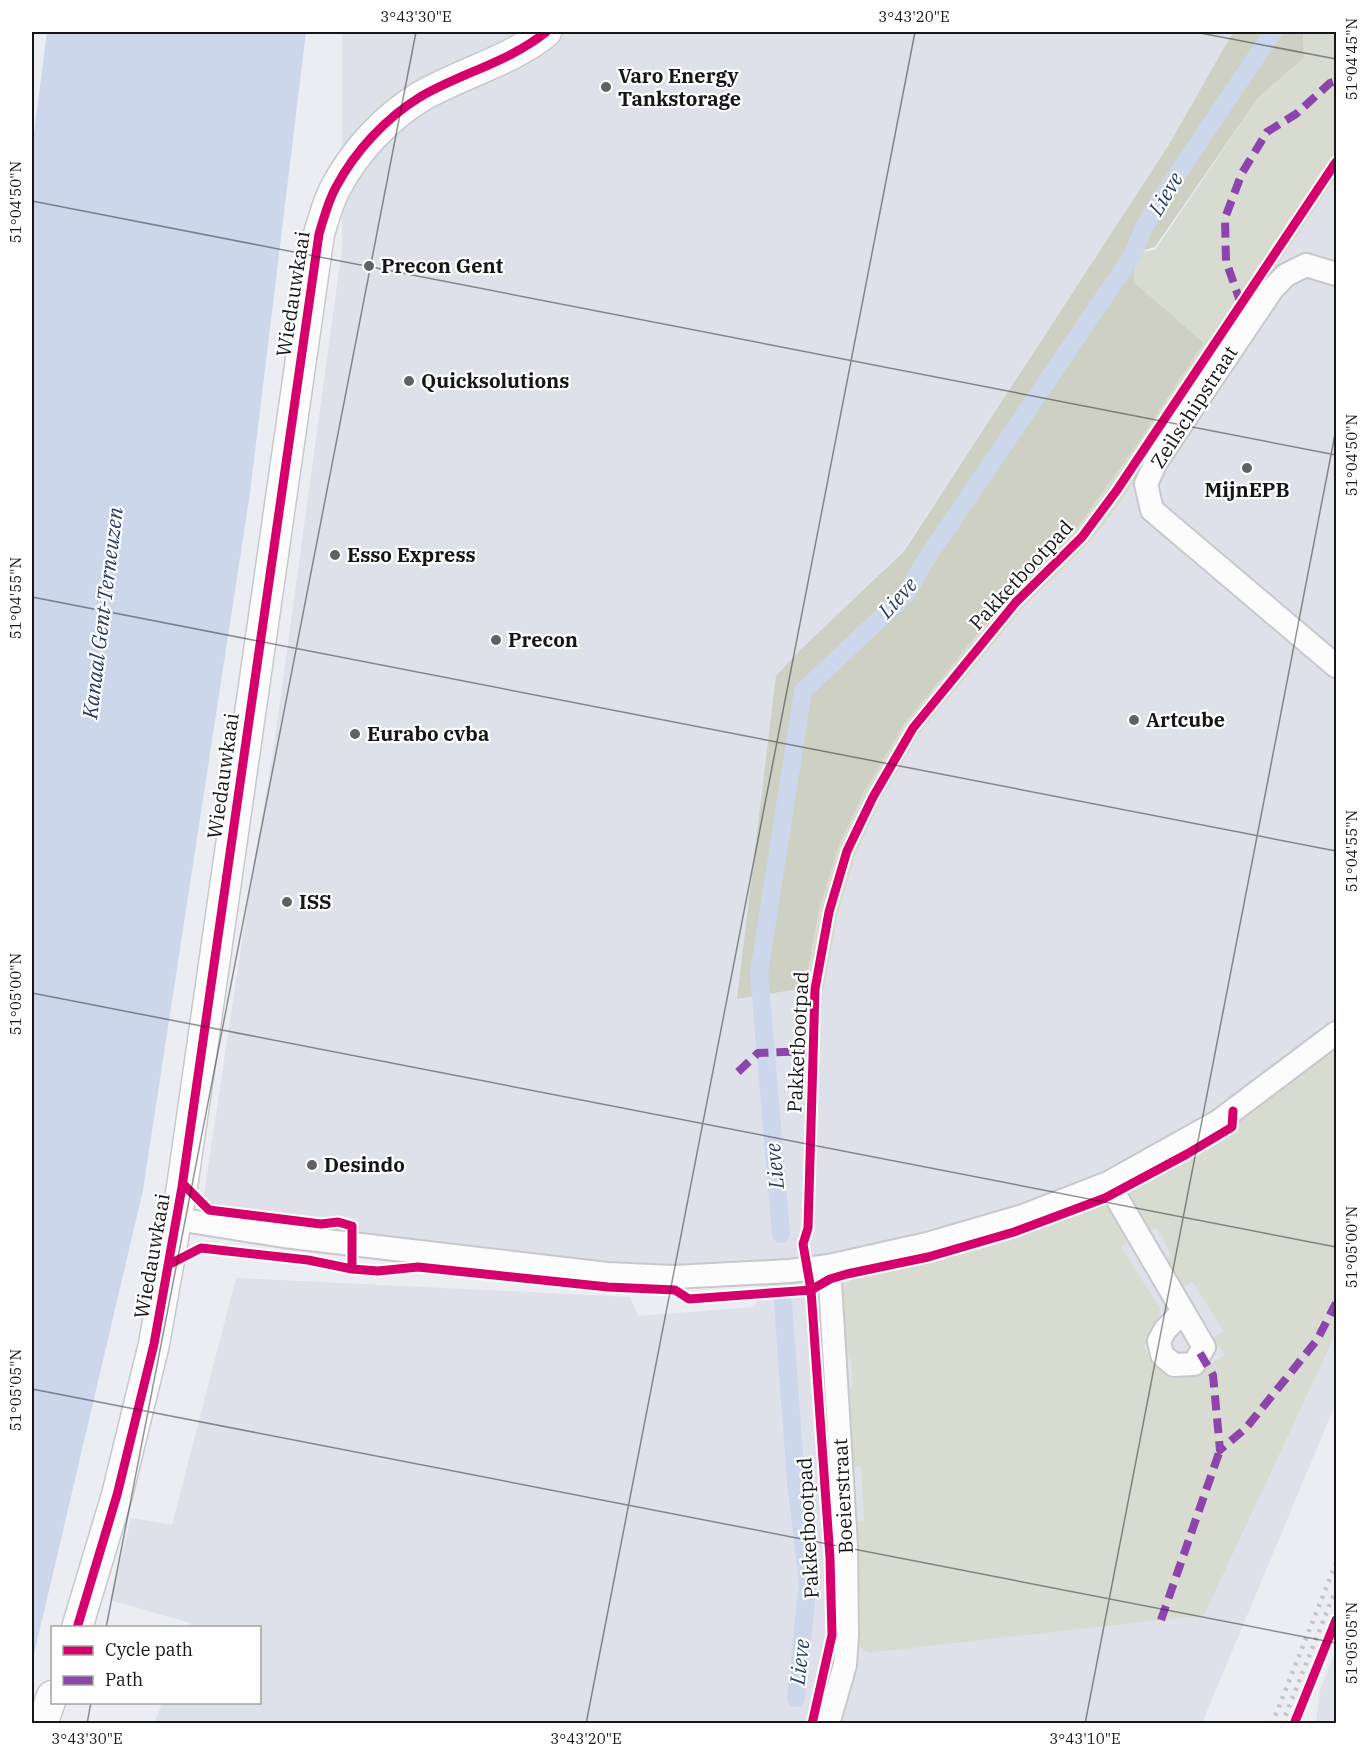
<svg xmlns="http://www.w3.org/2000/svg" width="1368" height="1755" font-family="'IBM Plex Serif',serif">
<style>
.built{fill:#dee0ea}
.green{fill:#d8dbcf}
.forest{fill:#cdd0c3}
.water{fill:#ccd7eb}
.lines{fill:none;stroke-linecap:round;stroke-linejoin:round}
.canal{stroke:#ccd7eb;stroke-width:18}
.minor-casing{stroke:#c8c8cc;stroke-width:26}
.major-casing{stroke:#c8c8cc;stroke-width:33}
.minor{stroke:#fcfcfd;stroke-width:22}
.major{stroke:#fcfcfd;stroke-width:30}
.rail{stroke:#c5c5c6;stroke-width:4.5;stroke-dasharray:3 6;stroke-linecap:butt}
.quiet{stroke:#8e44ad;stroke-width:8;stroke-dasharray:15 8;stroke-linecap:butt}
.cycleway-casing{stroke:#fff;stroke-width:13}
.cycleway{stroke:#d6006c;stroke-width:9}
.ticks{fill:none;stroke:#161619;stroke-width:1.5;stroke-opacity:0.45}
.poi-dot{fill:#616165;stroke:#fff;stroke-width:2}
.labels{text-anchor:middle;stroke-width:4.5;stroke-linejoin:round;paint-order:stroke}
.poi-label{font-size:20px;font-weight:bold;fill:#161619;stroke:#fff;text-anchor:start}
.street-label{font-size:20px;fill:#161619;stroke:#fff}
.water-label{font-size:21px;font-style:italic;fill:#263c61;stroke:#fff}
.neatline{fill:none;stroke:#161619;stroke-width:2}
.ticks-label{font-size:15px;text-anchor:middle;fill:#161619}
</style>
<rect width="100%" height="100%" fill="#ecedf2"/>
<!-- built -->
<path class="built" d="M342,32H1233L1168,146L903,551L801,649L737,999L805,988L824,990L838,914L856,855L880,801L920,733L1023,608L1089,543L1336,177V1403L1202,1723H154L162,1703L260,1702V1628L189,1627L190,1623L110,1600L131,1518L172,1525L236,1278L630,1297L638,1316L755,1307L763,1266L635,1265L498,1256L203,1214L204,1195L249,893L272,760L342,249Z
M1336,1649V1723H1316L1320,1689Z"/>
<!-- green -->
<path class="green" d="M1303,32H1336V177L1119,504L1089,543L1023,608L920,733L880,801L856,855L838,914L824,990L805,988L819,909L838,848L864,792L905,723L1009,596L1075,531L1136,446L1204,343L1134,282V253L1155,250L1258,98L1304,58Z
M1336,1048V1333L1204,1615L867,1653L859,1646L860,1596L855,1522L864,1520L861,1466L850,1467L844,1389L853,1387L851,1357H843L840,1290L851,1280L937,1261L1020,1236L1100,1204L1109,1208L1129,1241L1121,1247L1160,1308L1156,1325L1144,1346C1147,1352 1150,1363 1156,1367C1179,1387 1204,1368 1225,1355L1213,1338L1223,1331L1193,1282L1180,1290L1163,1260L1172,1255L1157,1228L1147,1232L1129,1199L1131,1189L1238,1131V1119Z"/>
<!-- forest -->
<path class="forest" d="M1233,32H1303L1304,58L1258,98L1155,247L1134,253V282L1204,343L1136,446L1075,531L1009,596L905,723L864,792L838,848L819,910L805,988L737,999L776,676L801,649L904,551L1168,146Z"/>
<!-- water -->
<path class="water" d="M47,32H306L250,493L143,1190L35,1650L32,1659V149Z"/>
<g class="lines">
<!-- canal -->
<path class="canal" d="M781,1234L759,973L803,691L906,594L925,561L1134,253L1143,229L1164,194L1273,32
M783,1303L796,1482L808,1582L796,1698"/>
<defs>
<path id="minor" d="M1336,274L1306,265L1286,275L1273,288L1156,462L1146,484L1152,510L1336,666
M1108,1183L1204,1347L1194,1364L1174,1365L1162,1355L1159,1341L1165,1330L1183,1311
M177,1219L284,1236L607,1274L674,1277L790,1271L829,1266L927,1244L1023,1216L1108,1183L1219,1121L1336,1033
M828,1724L845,1665L847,1635L846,1547L829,1266"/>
<path id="major" d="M77,1628L117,1495L154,1344L182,1187L319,234C324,218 328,201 336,187C355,151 386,118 420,97C461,73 509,62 546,32
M42,1724L52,1696"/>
</defs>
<!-- minor casing -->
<use href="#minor" class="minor-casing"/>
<!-- major casing -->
<use href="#major" class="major-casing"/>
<!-- minor -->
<use href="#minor" class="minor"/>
<!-- major -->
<use href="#major" class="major"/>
<!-- rail -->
<path class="rail" d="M1272,1724L1336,1563
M1282,1724L1336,1589"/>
<!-- quiet -->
<path class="quiet" d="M1241,304L1226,261L1225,218L1242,173L1267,132L1296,114L1330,83L1336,81
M738,1072L758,1053L814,1051
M1200,1353L1213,1375L1220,1450L1246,1428L1317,1340L1336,1303
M1161,1620L1220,1450"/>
<defs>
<path id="cycleway" d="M183,1184L209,1210L321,1224L338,1222L352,1226V1269
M168,1265L201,1248L308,1260L352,1269L378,1271L418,1267L608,1287L675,1290L689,1299L811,1290L830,1279L847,1274L928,1257L1014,1232L1105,1198L1187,1154L1232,1127L1233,1111
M77,1628L117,1495L154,1344L182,1187L319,234C324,218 328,201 336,187C355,151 386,118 420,97C461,73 509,62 546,32
M812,1724L832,1635L830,1558L811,1290L803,1244L808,1228L815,989L829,912L847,851L873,797L913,728L1016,602L1082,537L1117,490L1336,162
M1294,1724L1336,1620"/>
</defs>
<!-- cycleway casing -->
<use href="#cycleway" class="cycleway-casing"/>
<!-- cycleway -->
<use href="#cycleway" class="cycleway"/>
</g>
<!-- ticks -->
<path class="ticks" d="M1195,32L1336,59M32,201L1336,455M32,597L1336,851M32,993L1336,1247M32,1389L1336,1643M106,1628L416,32M87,1724L91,1702M586,1724L915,32M1085,1724L1336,429"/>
<!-- markers -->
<g class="poi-dot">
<circle cx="606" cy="87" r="6"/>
<circle cx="369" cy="266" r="6"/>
<circle cx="409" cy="381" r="6"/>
<circle cx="1247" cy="468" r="6"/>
<circle cx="335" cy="555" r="6"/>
<circle cx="496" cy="640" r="6"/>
<circle cx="1134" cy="720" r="6"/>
<circle cx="355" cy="734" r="6"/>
<circle cx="287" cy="902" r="6"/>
<circle cx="312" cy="1165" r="6"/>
</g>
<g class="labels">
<!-- poi labels -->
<g class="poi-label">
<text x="618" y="83">Varo Energy<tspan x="618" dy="23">Tankstorage</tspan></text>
<text x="381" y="273">Precon Gent</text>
<text x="421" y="388">Quicksolutions</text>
<text x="1247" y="497" text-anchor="middle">MijnEPB</text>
<text x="347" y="562">Esso Express</text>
<text x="508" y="647">Precon</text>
<text x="1146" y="727">Artcube</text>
<text x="367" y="741">Eurabo cvba</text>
<text x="299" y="909">ISS</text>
<text x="324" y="1172">Desindo</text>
</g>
<!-- street labels -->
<g class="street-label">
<text transform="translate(293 294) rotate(-81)" y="7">Wiedauwkaai</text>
<text transform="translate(1194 407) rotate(-57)" y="7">Zeilschipstraat</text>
<text transform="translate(1021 575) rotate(-47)" y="7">Pakketbootpad</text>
<text transform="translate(223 776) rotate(-82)" y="7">Wiedauwkaai</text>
<text transform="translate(798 1042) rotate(-87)" y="7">Pakketbootpad</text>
<text transform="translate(152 1256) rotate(-80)" y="7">Wiedauwkaai</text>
<text transform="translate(843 1496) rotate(-93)" y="7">Boeierstraat</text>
<text transform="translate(808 1528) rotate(-93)" y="7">Pakketbootpad</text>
</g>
<!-- water labels -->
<g class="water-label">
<text transform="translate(1166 194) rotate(-59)" y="7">Lieve</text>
<text transform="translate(898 598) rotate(-48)" y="7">Lieve</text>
<text transform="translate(103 613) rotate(-83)" y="7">Kanaal Gent-Terneuzen</text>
<text transform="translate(775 1166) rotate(-95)" y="7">Lieve</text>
<text transform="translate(800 1662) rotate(-84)" y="7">Lieve</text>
</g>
</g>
<!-- border -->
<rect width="1368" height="1755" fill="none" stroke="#ffffff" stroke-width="66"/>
<!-- legend -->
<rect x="51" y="1626" width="210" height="78" fill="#ffffff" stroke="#a2a2a3" stroke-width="1.5"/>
<rect x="63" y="1646" width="30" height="9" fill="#d6006c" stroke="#a2a2a3" stroke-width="1.5"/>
<text x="105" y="1656" font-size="18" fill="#161619">Cycle path</text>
<rect x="63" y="1676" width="30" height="9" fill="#8e44ad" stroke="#a2a2a3" stroke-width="1.5"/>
<text x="105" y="1686" font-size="18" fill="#161619">Path</text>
<rect x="33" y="33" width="1302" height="1689" class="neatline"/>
<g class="ticks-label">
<text x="416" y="22">3°43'30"E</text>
<text x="914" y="22">3°43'20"E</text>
<text transform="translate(1352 59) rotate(-90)" y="5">51°04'45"N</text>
<text transform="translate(16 202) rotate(-90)" y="5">51°04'50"N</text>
<text transform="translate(1352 455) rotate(-90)" y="5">51°04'50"N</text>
<text transform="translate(16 598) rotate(-90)" y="5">51°04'55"N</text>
<text transform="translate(1352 851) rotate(-90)" y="5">51°04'55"N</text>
<text transform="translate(16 994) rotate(-90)" y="5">51°05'00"N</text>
<text transform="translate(1352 1247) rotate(-90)" y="5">51°05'00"N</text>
<text transform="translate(16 1390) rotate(-90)" y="5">51°05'05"N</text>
<text transform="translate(1352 1643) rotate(-90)" y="5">51°05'05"N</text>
<text x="87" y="1744">3°43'30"E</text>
<text x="586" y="1744">3°43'20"E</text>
<text x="1085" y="1744">3°43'10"E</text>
</g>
</svg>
